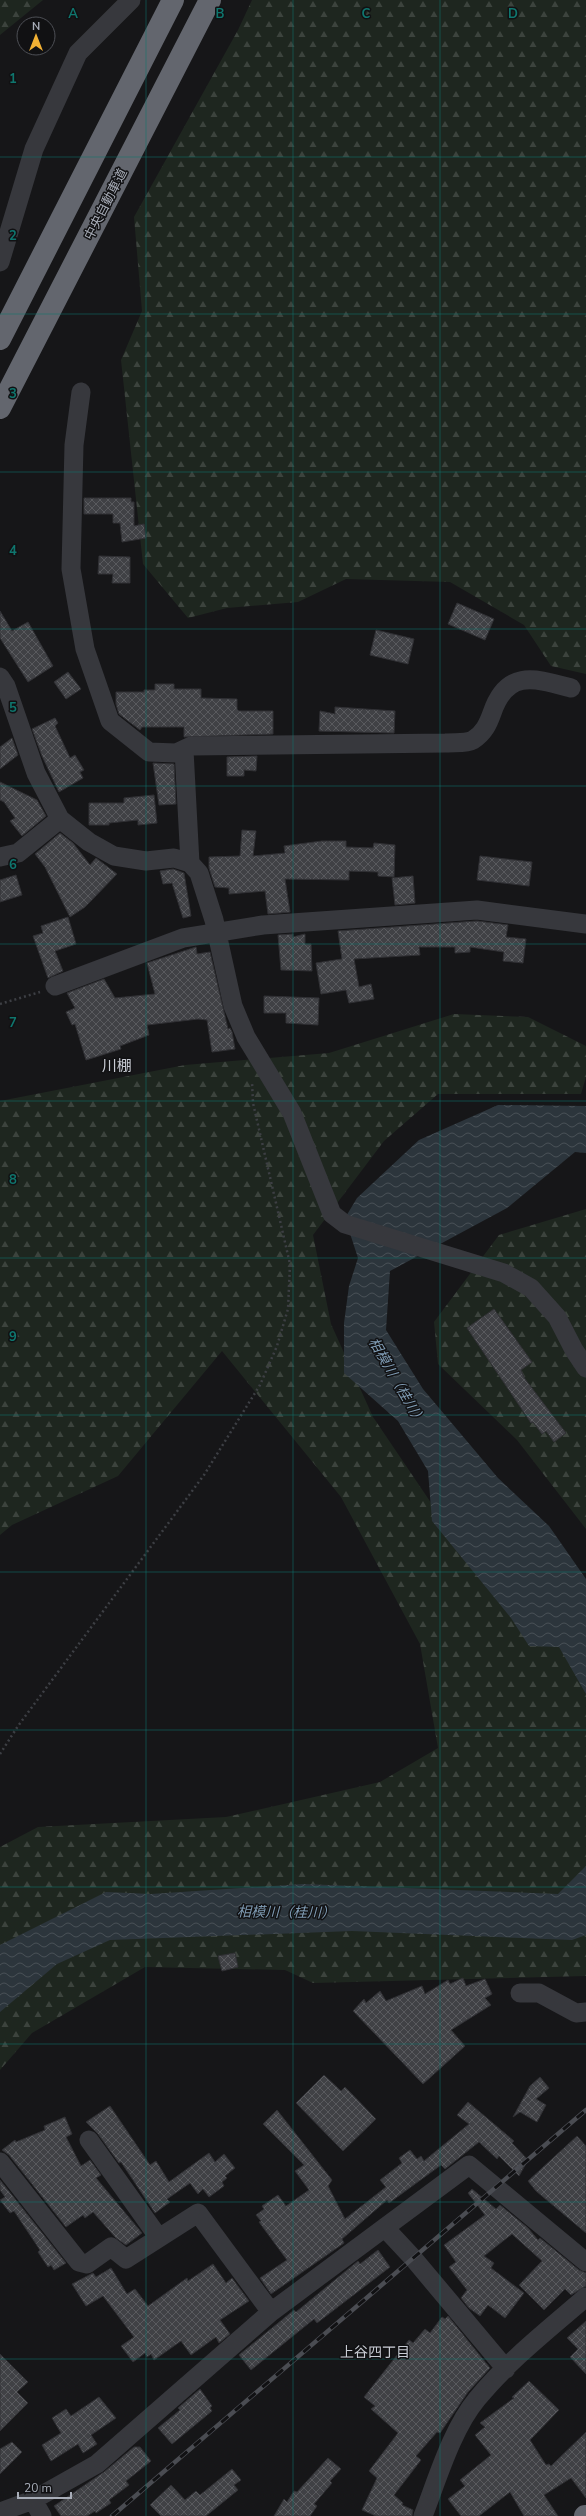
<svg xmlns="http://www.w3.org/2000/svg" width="586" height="2516" font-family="'Nunito Sans','Noto Sans JP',sans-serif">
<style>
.forest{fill:url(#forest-firs)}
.water{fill:url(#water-waves)}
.building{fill:url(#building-cross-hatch);stroke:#303034}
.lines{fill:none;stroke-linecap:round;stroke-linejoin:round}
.path{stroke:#3d3f44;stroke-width:2.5;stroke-dasharray:2 3;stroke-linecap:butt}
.minor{stroke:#37383d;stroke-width:19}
.highway{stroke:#63666e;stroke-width:22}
.rail-casing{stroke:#4a4c52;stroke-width:4.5}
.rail{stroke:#111113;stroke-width:3;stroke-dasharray:9;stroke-linecap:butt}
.grid{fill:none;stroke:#0f766e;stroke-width:1;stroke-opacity:0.55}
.labels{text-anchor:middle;stroke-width:3;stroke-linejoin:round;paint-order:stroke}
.street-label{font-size:13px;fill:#a8adb8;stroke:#111113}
.water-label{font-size:14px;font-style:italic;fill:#7f9bb3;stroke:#111113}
.neighbourhood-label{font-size:14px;fill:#c9ccd4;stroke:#111113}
.quarter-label{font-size:15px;fill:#c9ccd4;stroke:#111113}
.grid-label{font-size:13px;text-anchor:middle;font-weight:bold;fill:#0f766e;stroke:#111113;stroke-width:3;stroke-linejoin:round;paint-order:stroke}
</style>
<defs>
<pattern id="forest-firs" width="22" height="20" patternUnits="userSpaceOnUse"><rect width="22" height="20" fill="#1e261f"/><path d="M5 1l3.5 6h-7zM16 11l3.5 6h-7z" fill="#3c433d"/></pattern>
<pattern id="water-waves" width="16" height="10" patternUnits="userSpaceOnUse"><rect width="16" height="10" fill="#2c353c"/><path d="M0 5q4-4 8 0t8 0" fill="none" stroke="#485056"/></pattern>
<pattern id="building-cross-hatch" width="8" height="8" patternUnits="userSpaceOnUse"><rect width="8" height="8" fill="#404145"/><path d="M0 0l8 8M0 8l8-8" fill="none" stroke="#595a5e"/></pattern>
</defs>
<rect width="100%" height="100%" fill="#161618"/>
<!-- forest -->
<path class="forest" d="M0,0H43L0,35Z
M252,0H586V674L551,666L524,625L450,582L346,579L298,602L227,608L188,618L143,564L121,360L142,311L134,217L238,30Z
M454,1014L528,1017L586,1046V1077L581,1094H438L384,1141L313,1235L331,1324L373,1417L467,1556L586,1633V1976L313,1983L285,1970L145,1967L32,2033L0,2070V1847L38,1827L226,1817L380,1782L438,1748L420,1644L341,1497L222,1351L118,1476L12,1525L0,1535V1101L185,1065L329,1053Z
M586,1209V1529L517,1440L438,1364L434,1322L499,1235Z"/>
<!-- water -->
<path class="water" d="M498,1105L586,1106V1153L575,1152L507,1208L390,1271L386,1330L423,1389L498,1478L549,1526L586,1579V1694L559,1647L529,1646L511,1618L432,1521L428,1471L398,1421L344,1373V1323L349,1286L358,1258L345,1218L357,1198L419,1140Z
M586,1866V1935L572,1940L352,1931L110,1940L57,1964L0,2012V1945L106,1892L151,1894L303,1884L558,1894Z"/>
<!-- building -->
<path class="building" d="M84,498H131V502H134V526L144,524L146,538L122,542L120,523H113V514H84Z
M99,556L130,557V583H112L113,574H98Z
M457,603L494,619L485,640L448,624Z
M0,611L12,631L28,622L53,666L28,682L0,638Z
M376,630L414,639L408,664L370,655Z
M68,672L81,689L66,699L54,682Z
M155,684H174V689H201V698L237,699V709L239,711H273V734L184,737V727H142L140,730L119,714L116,704V692H144V690H155Z
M335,707L395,711L394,733L319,731L320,711L335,714Z
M55,718L58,723L55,726L70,758L75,755L84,770L80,772L83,778L59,792L42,756L32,729Z
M12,738L18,755L0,769V747Z
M257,756L256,771L244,770V776H227V757Z
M153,763L174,764L176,804L159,805Z
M0,782L37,800L46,816L22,836L10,821L15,818L4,802L0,800Z
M154,795L157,823L138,825V820L109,823V825H89V803H124V798Z
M242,830L256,831L253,856L285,853L284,846L322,841H346V847L373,848L374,843L395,845L394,877L378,876V872L349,871V880L285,879L290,912L268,914L265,891L229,894V888L215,887L209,868V857L240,856Z
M60,833L73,843L90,865L96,858L117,874L85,907L70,917L45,867L35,854Z
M480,856L532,862L529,886L477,880Z
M173,869L184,873L191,916L183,918L172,883L163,884L160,871Z
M16,875L22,895L0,902V880Z
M413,876L415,903L395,905L392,878Z
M68,917L76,944L55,951L63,971L48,978L33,936L43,933L41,926Z
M477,921L508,925L506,937L526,939L523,963L503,961L504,952L470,947V952L455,953V947H419L420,955L354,959L359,987L371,984L374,999L349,1003L346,990L321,994L316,963L342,959L338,931Z
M293,934V937L305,934V944H311L312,971L281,970L278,935Z
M196,947L197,954L210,952L228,1029L230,1028L232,1032L235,1049L212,1052L207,1020L198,1019L147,1025L149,1035L120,1046L121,1049L86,1060L75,1024L72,1025L66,1012L75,1008L67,993L104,979L115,998L155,994L147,963Z
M264,996L319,998L318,1025L286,1023V1013H264Z
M494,1309L532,1362L521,1370L525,1379L566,1433L554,1442L546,1431L542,1434L533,1422L531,1423L467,1328Z
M235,1953L238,1967L222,1971L218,1956Z
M463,1978L466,1986L485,1979L492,1994L485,1998L491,2005L451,2030L465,2046L423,2084L353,2011L364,1999L366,2003L380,1991L386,2001L422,1986L425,1994L448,1980L450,1984Z
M324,2075L341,2091L345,2087L376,2119L343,2151L296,2103Z
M540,2077L549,2088L536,2099L546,2105L537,2122L520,2112L513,2117L530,2086Z
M468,2102L514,2141L512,2143L528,2160L519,2176L499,2156L497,2159L479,2142L445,2169L441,2165L389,2203L387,2200L342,2239L344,2243L271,2294L260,2278L287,2260L259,2222L261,2221L256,2215L264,2209L262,2206L278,2195L286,2206L309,2190L295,2171L304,2165L263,2124L277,2110L332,2180L328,2186L345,2219L386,2187L380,2180L402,2163L399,2158L410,2150L417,2159L421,2156L424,2161L469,2124L457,2115Z
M110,2106L150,2165L156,2161L169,2182L209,2153L215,2162L224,2154L235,2168L225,2176L227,2178L222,2182L224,2186L209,2197L203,2189L198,2194L190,2183L167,2199L170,2202L155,2213L121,2162L119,2163L98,2134L86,2122Z
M65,2117L72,2134L66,2137L81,2166L90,2160L101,2175L96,2178L142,2233L126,2245L116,2238L93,2212L85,2218L83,2215L66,2227L9,2155L2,2150L15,2140L16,2142L45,2130L44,2126Z
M577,2136L586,2146V2233L536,2191L528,2181Z
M0,2180L66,2263L54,2270L51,2265L48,2267L38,2252L40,2250L14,2211L10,2213L0,2200L5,2197L0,2190Z
M472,2189L496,2209L500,2205L528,2228L538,2240L540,2238L579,2270L586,2273V2286L571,2295L565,2289L544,2310L519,2285L542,2261L512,2234L484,2256L494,2263L491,2268L524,2293L505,2318L488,2305L480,2316L469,2308L461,2298L467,2290L449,2267L456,2262L444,2245L485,2215L468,2193Z
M378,2250L390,2267L317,2323L314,2319L251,2370L239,2355L294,2310L296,2312L358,2261L360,2264Z
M213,2264L226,2283L232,2278L249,2301L220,2320L230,2334L219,2343L216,2337L191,2355L181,2341L154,2360L151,2354L147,2357L145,2353L133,2362L121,2346L134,2337L103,2296L86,2306L72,2284L93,2273L96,2277L111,2268L127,2294L135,2289L148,2306L187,2278L188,2281Z
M448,2316L490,2368L468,2392L440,2433L437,2432L416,2456L421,2460L394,2495L403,2503L402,2505L413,2510L412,2516H376L362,2510L377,2478L369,2471L398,2433L371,2409L375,2406L364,2397L409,2340L413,2343L425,2329L430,2333L442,2317L445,2319Z
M586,2321V2374L570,2357L578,2349L567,2338Z
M0,2354L28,2382L17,2392L28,2403L0,2431Z
M529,2381L559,2410L530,2440L546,2465L549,2464L551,2466L586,2432V2498L571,2478L544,2495L558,2516H524L510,2492L479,2516H461L448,2499L465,2486L460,2480L491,2455L475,2435L485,2427L480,2423L514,2398L512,2397Z
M200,2389L212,2406L210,2408L212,2411L172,2444L158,2428L180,2410L178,2408Z
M99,2397L116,2418L91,2435L97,2444L83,2453L78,2444L51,2461L42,2445L61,2433L52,2418L66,2409L71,2416Z
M12,2442L22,2452L0,2474V2449Z
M134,2447H140L151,2461L126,2481L129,2485L109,2500L111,2503L96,2513L95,2511L87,2516H61L54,2506L104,2472Z
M328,2458L341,2469L330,2481L332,2483L314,2504L317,2506L310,2516H274L284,2499L287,2502L294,2491L297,2492Z
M232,2469L241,2480L234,2485L238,2490L206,2516H161L150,2505L171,2485L185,2500L196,2491L200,2495Z"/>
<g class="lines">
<!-- path -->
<path class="path" d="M0,1004L40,992
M0,1754L18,1726L204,1475L260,1385L277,1346L288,1309L290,1264L253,1103L252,1082"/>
<!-- minor -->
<path class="minor" d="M0,262L34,149L78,53L131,0
M81,392L74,445L71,569L85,649L110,721L149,752L176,753L191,746L446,743C454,742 466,744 473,740C484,733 488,724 492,713C507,669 534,678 571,688
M0,677L6,686L36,773L60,819L89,842L114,856L146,861L174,858L190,863
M184,750L190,863L199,873L214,920L233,1006L246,1037L292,1113L332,1214L345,1224L504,1273L531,1288L557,1317L574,1350L586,1368
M0,857L18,853L60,819
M55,986L183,938L263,925L477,910L586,924
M520,1993H539L576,2013L586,2012
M89,2140L159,2238
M0,2162L79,2262L87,2264L111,2247L126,2259L198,2213L271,2312
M385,2228L413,2258L506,2369
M33,2500L42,2516
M0,2512L33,2500L97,2464L271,2312L469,2165L586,2262
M423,2516C437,2480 452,2429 477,2399C508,2361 549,2329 586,2297"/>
<!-- highway -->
<path class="highway" d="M0,339L173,0
M0,408L210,0
M585,2516H586"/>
<defs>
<path id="rail" d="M112,2516L586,2110"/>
</defs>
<!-- rail casing -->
<use href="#rail" class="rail-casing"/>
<!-- rail -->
<use href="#rail" class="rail"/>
</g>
<!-- grid -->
<path class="grid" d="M146,0V2516M293,0V2516M440,0V2516M0,157H586M0,314H586M0,472H586M0,629H586M0,786H586M0,944H586M0,1101H586M0,1258H586M0,1415H586M0,1572H586M0,1730H586M0,1887H586M0,2044H586M0,2202H586M0,2359H586"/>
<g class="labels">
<!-- street labels -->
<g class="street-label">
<text transform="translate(105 204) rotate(-63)" y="5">中央自動車道</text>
</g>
<!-- water labels -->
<g class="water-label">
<text transform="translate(397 1381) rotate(60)" y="5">相模川（桂川）</text>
<text transform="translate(286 1912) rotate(1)" y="5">相模川（桂川）</text>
</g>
<!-- neighbourhood labels -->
<g class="neighbourhood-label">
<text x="375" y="2357">上谷四丁目</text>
</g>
<!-- quarter labels -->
<g class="quarter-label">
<text x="117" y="1071">川棚</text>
</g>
</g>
<g class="grid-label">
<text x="73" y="18">A</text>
<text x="220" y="18">B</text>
<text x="366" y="18">C</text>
<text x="513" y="18">D</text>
<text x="13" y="83">1</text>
<text x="13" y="240">2</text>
<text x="13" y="398">3</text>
<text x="13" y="555">4</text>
<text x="13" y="712">5</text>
<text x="13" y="869">6</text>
<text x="13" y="1027">7</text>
<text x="13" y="1184">8</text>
<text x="13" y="1341">9</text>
</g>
<!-- north arrow -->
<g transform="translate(36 36)"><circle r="19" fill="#111113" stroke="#4d4f55"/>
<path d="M0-3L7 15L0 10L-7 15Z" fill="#f2b134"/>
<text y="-6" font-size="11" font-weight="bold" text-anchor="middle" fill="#a8adb8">N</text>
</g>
<!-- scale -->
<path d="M18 2492v6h53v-6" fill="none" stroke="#a8adb8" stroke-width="2"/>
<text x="24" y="2492" font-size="12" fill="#a8adb8" stroke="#111113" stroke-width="3" paint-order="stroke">20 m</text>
</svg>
